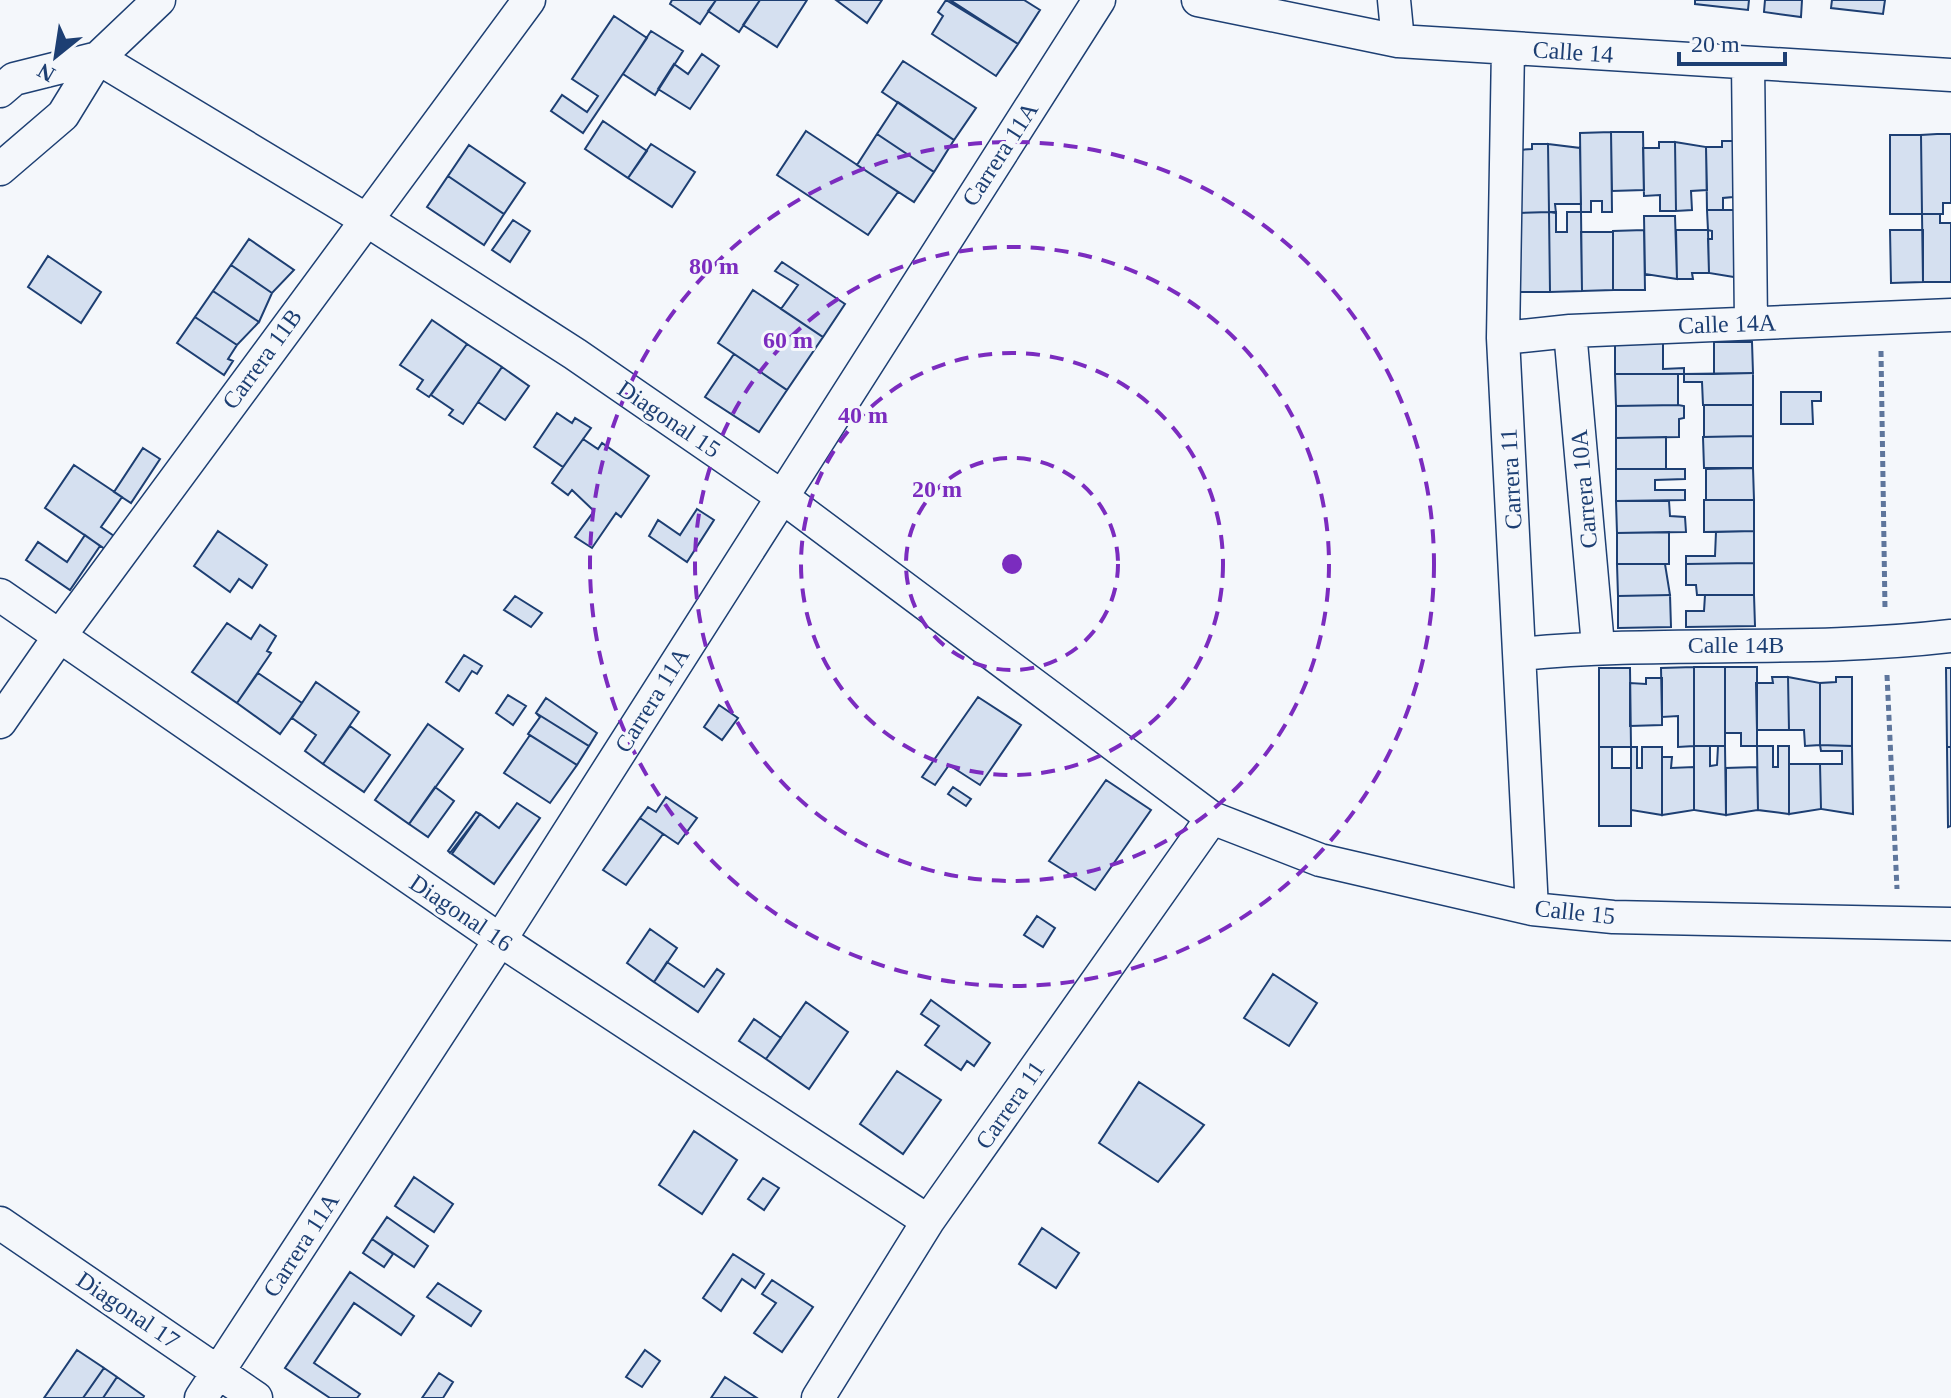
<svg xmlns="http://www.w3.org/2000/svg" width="1951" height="1398" font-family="'Times New Roman',serif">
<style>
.building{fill:#d5e0f0;stroke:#1d3f73;stroke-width:2}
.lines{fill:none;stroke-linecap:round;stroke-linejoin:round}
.street-casing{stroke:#1d3f73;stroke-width:35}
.path{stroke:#5e769c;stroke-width:5;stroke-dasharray:6 4;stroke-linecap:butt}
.street{stroke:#f4f7fb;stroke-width:32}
.ring{fill:none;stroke:#7b2cbf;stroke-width:4;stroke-dasharray:14 10}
.labels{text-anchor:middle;stroke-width:6;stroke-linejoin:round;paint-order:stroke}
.street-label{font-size:24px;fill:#1d3f73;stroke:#f4f7fb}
.centre{fill:#7b2cbf;stroke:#f4f7fb;stroke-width:4}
.ring-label{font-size:24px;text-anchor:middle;font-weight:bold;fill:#7b2cbf;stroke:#f4f7fb;stroke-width:6;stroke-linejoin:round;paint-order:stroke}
</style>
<rect width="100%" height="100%" fill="#f4f7fb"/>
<!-- building -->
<path class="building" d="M672,0H716L700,24L670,4Z
M716,0H760L739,32L708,11Z
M760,0H807L777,47L743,25Z
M836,0H882L867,23Z
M946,0L1018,44L996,76L932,34L943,16L938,12Z
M950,0H1024L1040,10L1018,44Z
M1695,0H1749L1748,10L1695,4Z
M1765,0H1802L1801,17L1764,12Z
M1832,0H1885L1883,14L1831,8Z
M614,16L647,38L583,133L551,111L562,95L587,112L598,96L572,79Z
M651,31L683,51L655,95L623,74Z
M702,54L719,66L690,109L658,89L674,64L688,74Z
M903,61L976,108L954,140L882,92Z
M898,102L954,140L934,172L877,134Z
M603,121L647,151L628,178L585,149Z
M806,131L898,192L868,235L777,175Z
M1611,132L1612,212H1602V201H1591V212H1581L1580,133Z
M1611,132H1643L1644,190L1612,191Z
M877,134L934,172L914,202L857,165Z
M1937,134H1951V203H1943V214H1922L1921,135Z
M1890,135H1921L1922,214H1890Z
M1722,141H1738L1739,190L1733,189V197L1723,198V210H1707L1706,147H1722Z
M1659,142H1675L1676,211H1660V195L1644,196L1643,148H1659Z
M1675,142L1706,147L1707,190L1691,191L1692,210L1676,211Z
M651,144L695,172L672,207L628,178Z
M1532,144H1548L1549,212L1517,213V150L1532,149Z
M1548,144L1580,148L1581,204H1555L1556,213L1549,212Z
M469,145L525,183L504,214L448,176Z
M448,176L504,214L484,245L427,207Z
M1707,210H1739L1740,278L1709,273L1708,239H1712V231L1708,230Z
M1549,212H1556V232H1567V212H1581L1582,291L1550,292Z
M1549,212L1550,292H1518L1517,213Z
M1922,214H1940V223H1951V282H1923Z
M1644,216H1675L1677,279L1645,274Z
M513,220L530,231L510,262L492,250Z
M1644,230L1645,290H1613V231Z
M1676,230H1708L1709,273H1692L1693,279H1677Z
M1890,230H1923V282L1891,283Z
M1581,232H1613V290L1582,291Z
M249,239L294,270L272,293L231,265Z
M48,256L101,292L81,323L28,287Z
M782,262L845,304L823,337L781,309L798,285L775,271Z
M231,265L272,293L259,322L213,291Z
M753,290L823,337L787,390L718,343Z
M213,291L259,322L237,345L195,317Z
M195,317L237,345L228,359L233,361L224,375L177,343Z
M432,320L467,344L429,397L417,389L423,380L400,365Z
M1663,342V369L1684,368V374H1615V343Z
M1714,342H1752L1753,373L1714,374Z
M467,344L502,367L463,424L449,415L453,410L431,395Z
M734,354L787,390L759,432L705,397Z
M502,367L529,386L505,420L478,402Z
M1753,373V405H1703L1702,382H1684V374Z
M1615,374H1678V405L1616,406Z
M1781,392H1821V401H1812L1813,424H1781Z
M1678,405L1684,406V418L1679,419V437L1616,438V406Z
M1704,405H1753V436L1704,437Z
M557,413L572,423L575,418L591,428L563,467L534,447Z
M1753,436V468H1704L1703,437Z
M1666,437V469H1616V438Z
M583,439L598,449L602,443L649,476L621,517L616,513L592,548L575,537L594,511L572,490L568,495L552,483Z
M143,448L160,459L131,503L114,492Z
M74,465L122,497L101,527L114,536L105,549L45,508Z
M1753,468L1754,500H1706V469Z
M1616,469H1685V479L1655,480V490H1685V500L1616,501Z
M1704,500H1754V531L1704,532Z
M1616,501H1669L1670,516L1685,517L1686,532L1617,533Z
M697,509L714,520L687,562L649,536L658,520L680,535Z
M218,531L267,565L252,588L239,579L230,592L194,566Z
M1754,531V563L1686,564V556H1715L1716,532Z
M1669,532V564H1617V533Z
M85,535L100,546L70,590L26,560L38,542L67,562Z
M1754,563V595H1697L1696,585H1686V564Z
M1617,564H1665L1670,595L1618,596Z
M1670,595L1671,627L1618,628V596Z
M1705,595H1754L1755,626L1686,627V611H1704Z
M515,596L542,613L531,627L504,610Z
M227,623L251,639L260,625L276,636L267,651L271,653L237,703L192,672Z
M464,655L482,666L477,674L472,671L459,691L446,682Z
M1694,667V746L1678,747V716L1662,717L1661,668Z
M1694,667H1725V746H1694Z
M1725,667H1757V746H1741V733H1725Z
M1599,668H1630L1631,747H1599Z
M1946,668H1951V747H1947Z
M258,673L302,703L280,734L237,703Z
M1772,677H1788L1789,730H1757L1756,683H1773Z
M1788,677L1820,683V745L1805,746L1804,730H1789Z
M1836,677H1852V746L1820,745V683L1836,682Z
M1646,678H1662V725L1630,726V683L1646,684Z
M316,682L359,712L323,764L305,751L316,735L292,718Z
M508,695L526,706L513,725L496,713Z
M978,697L1021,725L980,785L949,765L935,785L922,777Z
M546,698L597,733L589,746L536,713Z
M719,705L738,718L722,740L704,727Z
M536,713L589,746L577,765L528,734L540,717Z
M428,724L463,749L409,824L375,800Z
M350,726L390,755L364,792L323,764Z
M530,735L577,765L550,803L504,773Z
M1820,745L1852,746L1853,814L1821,809L1820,764H1842V751H1821Z
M1694,746H1710V766L1717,765L1718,746H1725L1726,815L1694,810Z
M1757,746H1773V767H1778V746H1789V814L1758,810Z
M1599,747H1612V768H1631V826H1599Z
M1631,747H1637V768H1642V747H1662V815L1631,810Z
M1947,747H1951V826L1948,827Z
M1662,757H1672L1671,768L1694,767V810L1662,815Z
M1789,764H1820L1821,809L1789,814Z
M1757,767L1758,810L1726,815V768Z
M1106,780L1151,810L1095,890L1049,861Z
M435,787L454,801L428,837L409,824Z
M953,787L971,799L966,806L948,794Z
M666,797L697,818L678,844L640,818L648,807L656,812Z
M517,803L540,818L494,884L452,854L480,814L499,828Z
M476,812L480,814L450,853L448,851Z
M640,818L663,834L626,885L603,870Z
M1037,916L1055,928L1043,947L1024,935Z
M650,929L677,948L654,982L627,963Z
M667,962L704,987L717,969L724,974L698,1012L654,982Z
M1273,974L1317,1003L1289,1046L1244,1018Z
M931,1000L990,1043L974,1066L967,1061L961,1070L925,1045L939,1026L921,1014Z
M806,1002L848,1032L809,1089L766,1059Z
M754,1019L781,1038L766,1059L739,1041Z
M897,1071L941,1100L903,1154L860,1124Z
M1139,1082L1204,1125L1158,1182L1099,1143Z
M694,1131L737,1160L702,1214L659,1185Z
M414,1177L453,1204L434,1232L395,1206Z
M763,1178L779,1188L764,1210L748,1199Z
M387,1217L428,1246L414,1267L372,1239Z
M1042,1228L1079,1253L1056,1288L1019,1264Z
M372,1239L393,1254L384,1267L363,1253Z
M733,1254L764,1274L755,1288L742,1279L721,1311L703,1298Z
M350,1272L414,1316L401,1335L354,1303L314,1363L360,1394L357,1398H330L285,1368Z
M772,1280L813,1307L782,1352L754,1333L776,1303L762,1294Z
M438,1283L481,1311L471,1326L427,1297Z
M77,1350L104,1368L83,1398H44Z
M645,1350L660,1361L642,1387L626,1377Z
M104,1368L117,1377L103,1398H83Z
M439,1373L453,1382L443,1398H422Z
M117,1377L144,1396L143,1398H103Z
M725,1377L757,1398H711Z"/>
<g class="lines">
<defs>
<path id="street" d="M1198,0L1398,41L1951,75
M1394,0L1398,41
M1508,48L1503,338L1532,909
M98,58L365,219L575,354L781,496L1212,818L1320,860L1532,909L1613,917L1951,924
M1748,63L1751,323
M0,91L14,79L98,58
M0,169L63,115L98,58L159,0
M1570,331L1598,646
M1503,338L1570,331L1951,315
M0,595L500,940L928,1221
M1520,654C1664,640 1808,653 1951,636
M0,722L59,637L529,0
M0,1223L256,1398
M201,1398L500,940L1099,0
M818,1398L928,1221L1212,818"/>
</defs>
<!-- street casing -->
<use href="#street" class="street-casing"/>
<!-- path -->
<path class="path" d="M1881,351L1885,609
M1887,675L1897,889"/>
<!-- street -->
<use href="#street" class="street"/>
</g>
<!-- distance rings -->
<g class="ring">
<circle cx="1012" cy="564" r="106"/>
<circle cx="1012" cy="564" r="211"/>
<circle cx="1012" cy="564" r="317"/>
<circle cx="1012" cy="564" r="422"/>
</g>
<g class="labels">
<!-- street labels -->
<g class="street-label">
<text transform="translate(1573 52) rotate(4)" y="8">Calle 14</text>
<text transform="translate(1000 154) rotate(-57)" y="8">Carrera 11A</text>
<text transform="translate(1727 324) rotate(-2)" y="8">Calle 14A</text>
<text transform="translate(262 359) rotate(-54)" y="8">Carrera 11B</text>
<text transform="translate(669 419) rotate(34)" y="8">Diagonal 15</text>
<text transform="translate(1511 479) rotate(-93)" y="8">Carrera 11</text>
<text transform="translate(1584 489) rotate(-95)" y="8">Carrera 10A</text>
<text x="1736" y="653">Calle 14B</text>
<text transform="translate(652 700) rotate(-58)" y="8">Carrera 11A</text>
<text transform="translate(1575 912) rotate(6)" y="8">Calle 15</text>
<text transform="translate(461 913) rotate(34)" y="8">Diagonal 16</text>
<text transform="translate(1010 1105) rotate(-55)" y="8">Carrera 11</text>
<text transform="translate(301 1245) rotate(-57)" y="8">Carrera 11A</text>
<text transform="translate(128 1310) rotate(34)" y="8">Diagonal 17</text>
</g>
</g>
<circle cx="1012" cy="564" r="12" class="centre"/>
<g class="ring-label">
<text x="714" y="274">80 m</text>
<text x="788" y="348">60 m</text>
<text x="863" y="423">40 m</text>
<text x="937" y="497">20 m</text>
</g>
<!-- north arrow -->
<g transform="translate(56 56) rotate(210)" stroke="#f4f7fb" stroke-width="6" paint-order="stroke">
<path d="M0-6L14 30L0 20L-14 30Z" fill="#1d3f73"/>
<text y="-12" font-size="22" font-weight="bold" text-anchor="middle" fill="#1d3f73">N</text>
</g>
<!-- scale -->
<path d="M1679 52v12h106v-12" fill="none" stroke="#1d3f73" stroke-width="4"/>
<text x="1691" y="52" font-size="24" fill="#1d3f73" stroke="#f4f7fb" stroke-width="6" paint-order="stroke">20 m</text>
</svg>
